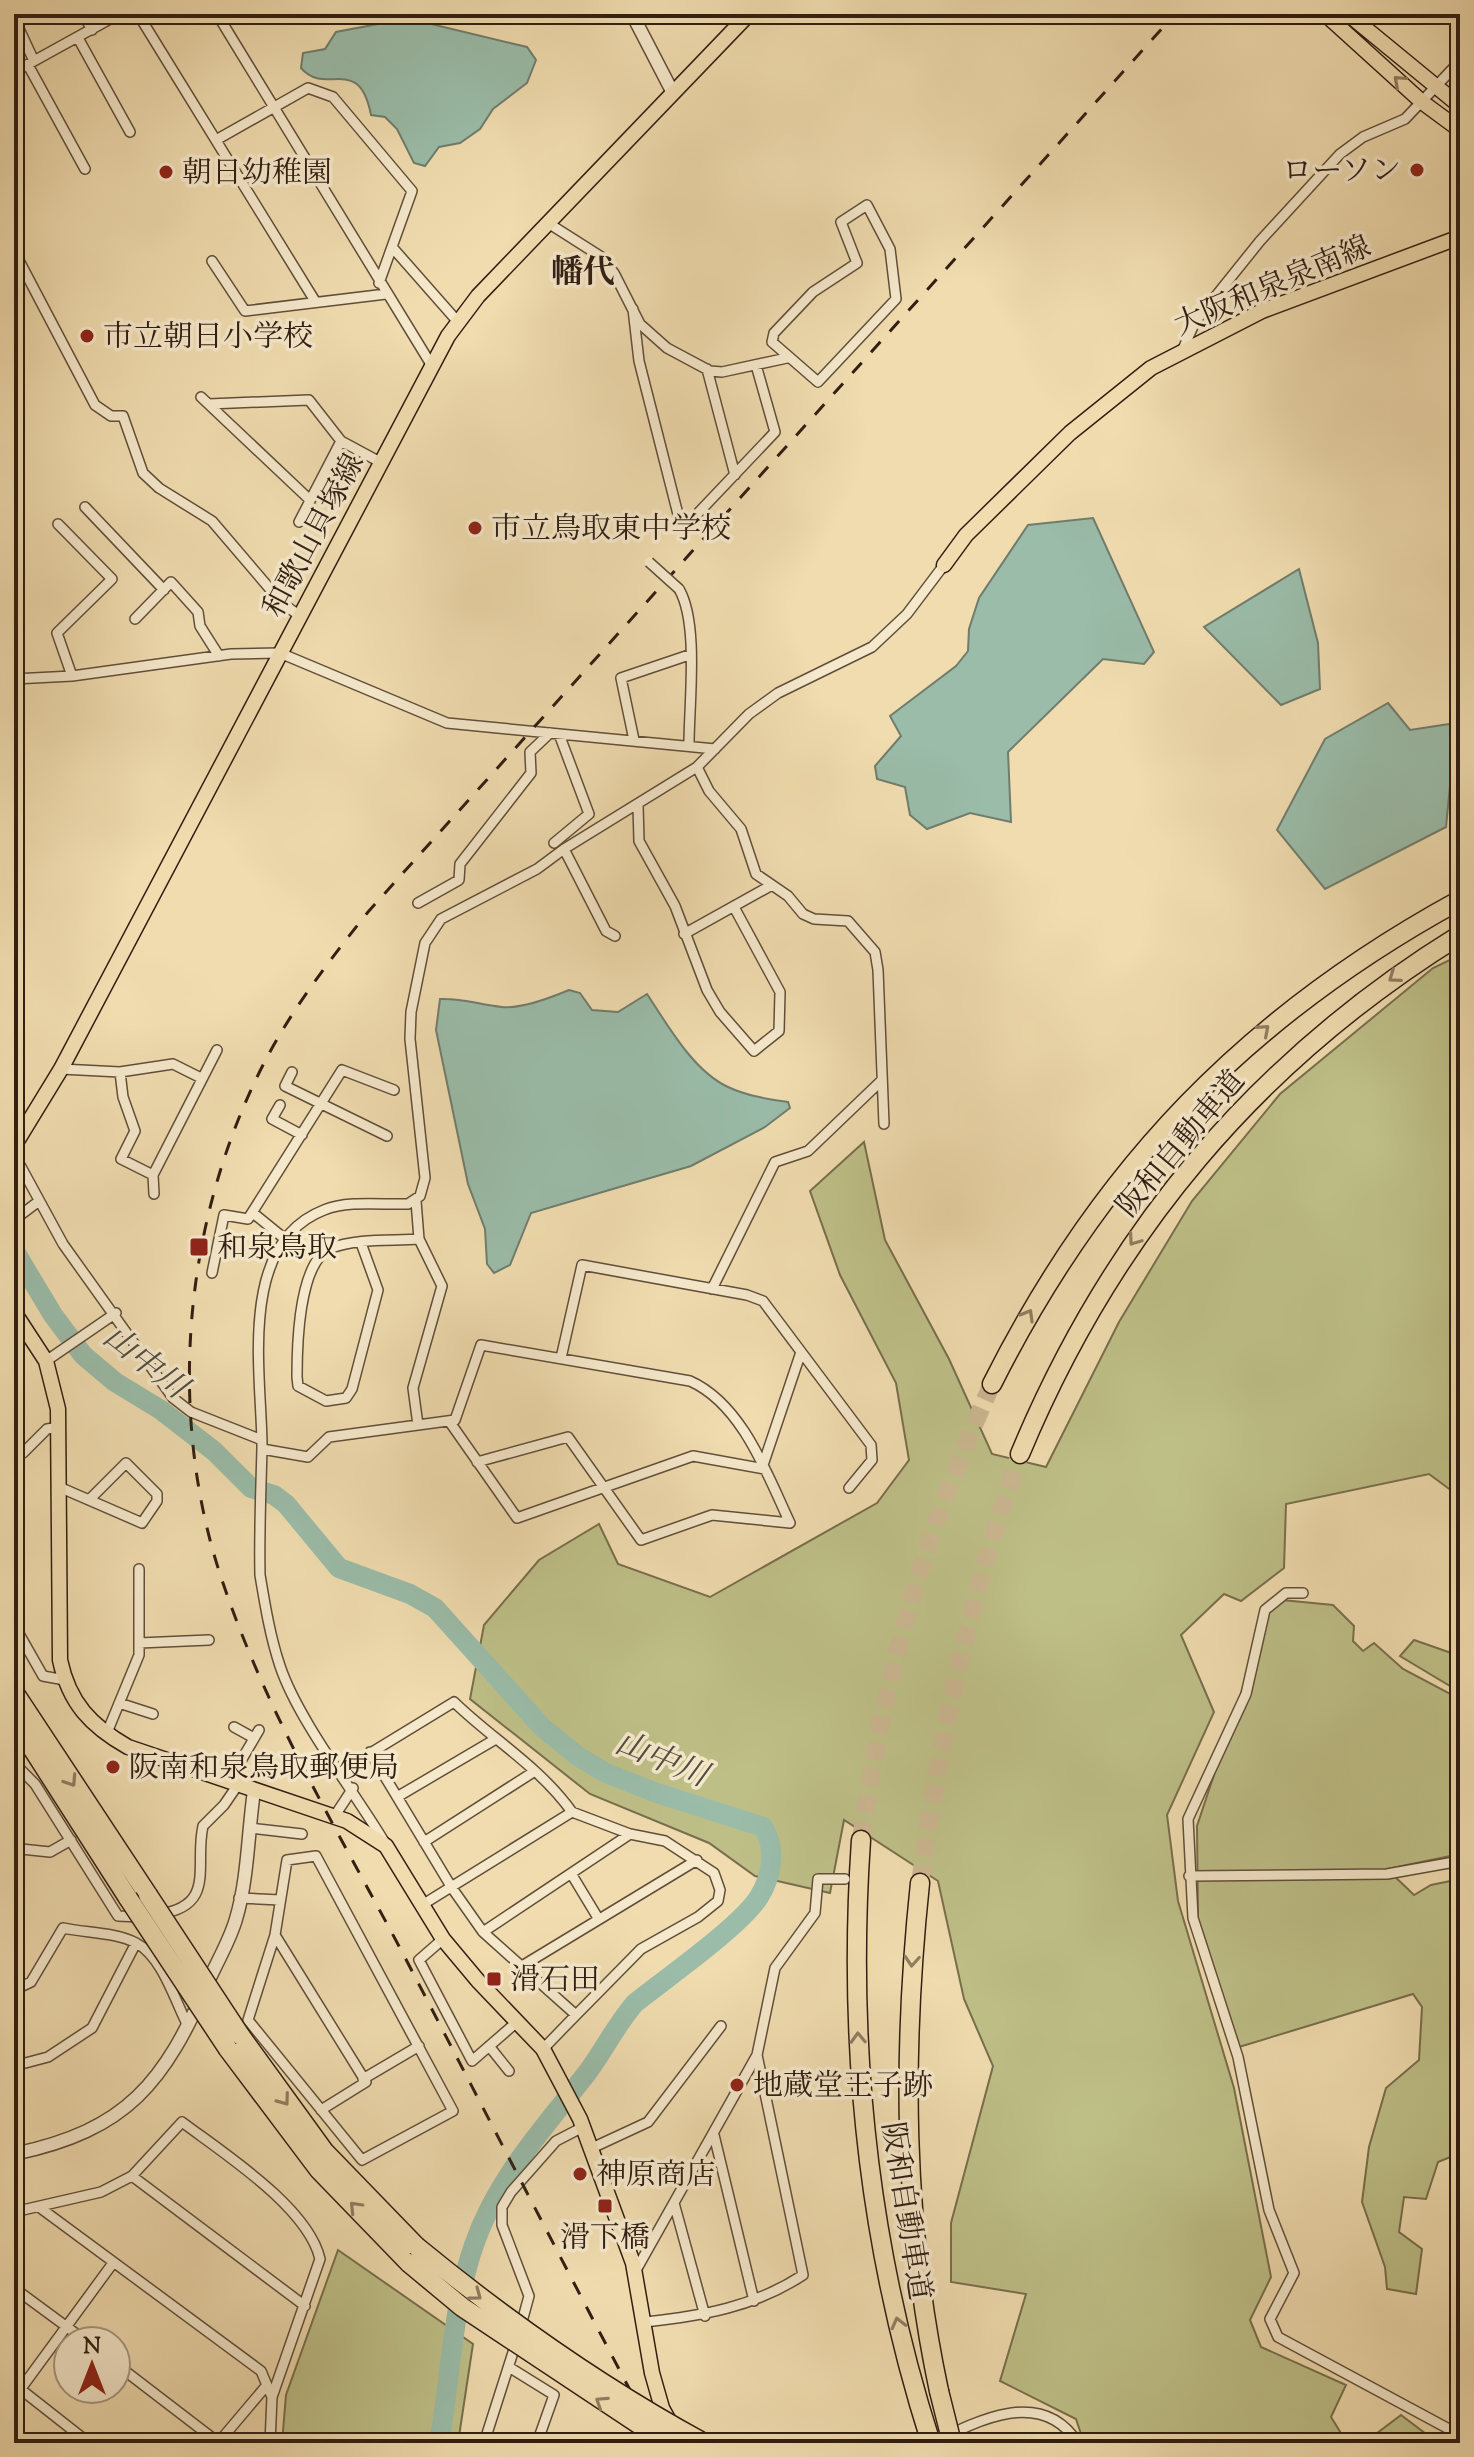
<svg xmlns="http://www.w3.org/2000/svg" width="1474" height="2457" font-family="'Sorts Mill Goudy','Noto Serif JP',serif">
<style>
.green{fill:#bebf87;stroke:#786e4d;stroke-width:2}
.water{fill:#9abca9;stroke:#707d6d;stroke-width:2}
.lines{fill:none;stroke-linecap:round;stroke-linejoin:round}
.river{stroke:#9abca9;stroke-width:20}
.motorway-tunnel{stroke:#cab690;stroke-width:18;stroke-dasharray:18 9;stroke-linecap:butt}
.minor-casing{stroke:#614e3a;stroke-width:12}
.tertiary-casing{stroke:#614e3a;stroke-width:15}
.primary-casing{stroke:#311e13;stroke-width:17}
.motorway-casing{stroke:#311e13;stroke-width:21}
.minor{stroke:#f5e8cb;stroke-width:9}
.tertiary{stroke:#f5e8cb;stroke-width:12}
.primary{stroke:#f0dcaf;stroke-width:14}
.motorway{stroke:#f0dcaf;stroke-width:18}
.rail{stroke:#311e13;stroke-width:3;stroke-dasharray:14 14;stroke-linecap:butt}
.minor-bridge-casing{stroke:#614e3a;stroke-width:12;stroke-linecap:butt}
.motorway-bridge-casing{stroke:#311e13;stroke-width:21;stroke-linecap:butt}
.minor-bridge{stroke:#f5e8cb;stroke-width:9}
.motorway-bridge{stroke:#f0dcaf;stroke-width:18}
.oneway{stroke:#907d61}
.poi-dot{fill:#8f2418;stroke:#f5e8cb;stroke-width:3}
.labels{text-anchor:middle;stroke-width:7;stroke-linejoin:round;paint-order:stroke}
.poi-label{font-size:30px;fill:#311e13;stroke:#f5e8cb;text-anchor:start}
.street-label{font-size:30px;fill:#311e13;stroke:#f5e8cb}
.neighbourhood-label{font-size:32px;font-weight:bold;fill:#311e13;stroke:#f5e8cb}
.water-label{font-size:32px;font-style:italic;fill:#504d40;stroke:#f5e8cb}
</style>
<rect width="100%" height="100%" fill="#f0dcaf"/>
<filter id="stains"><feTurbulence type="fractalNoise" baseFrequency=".0025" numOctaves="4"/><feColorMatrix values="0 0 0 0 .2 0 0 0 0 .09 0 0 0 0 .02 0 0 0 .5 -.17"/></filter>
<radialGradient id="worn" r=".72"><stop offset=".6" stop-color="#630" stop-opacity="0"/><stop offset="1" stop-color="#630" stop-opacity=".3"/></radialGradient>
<!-- green -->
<path class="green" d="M1460,955V1497L1429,1474L1286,1504L1284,1568L1241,1601L1224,1594L1181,1635L1214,1712L1167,1815L1178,1901L1234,2088L1271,2277L1250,2320L1261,2347L1346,2385L1331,2417L1347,2443H1084L1076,2419L1000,2381L1026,2294L951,2282V2223L993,2066L964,1999L938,1881L844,1820L830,1893L755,1876L709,1843L590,1794L470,1699L484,1625L539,1560L599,1524L618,1564L710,1597L877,1503L909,1460L896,1383L840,1275L810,1191L864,1142L885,1240L949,1359L992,1454L1046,1467L1119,1322L1192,1201L1280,1094L1433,968Z
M1282,1600L1333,1605L1354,1626L1353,1641L1363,1651L1374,1643L1403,1669L1460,1699V1854L1387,1869L1414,1895L1431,1885L1460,1879V2153L1438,2162L1426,2199L1404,2197L1399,2232L1422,2249L1416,2294L1387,2289L1385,2267L1362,2202L1369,2147L1386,2088L1419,2060L1422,2007L1413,1994L1239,2047L1198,1918L1197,1826L1269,1609Z
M1414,1640L1460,1656V1692L1400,1656Z
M338,2250L473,2344L458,2443H282L286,2395Z
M1401,2415L1438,2443H1364Z"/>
<!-- water -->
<path class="water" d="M399,20L427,23L527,47L536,60L527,83L493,109L480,129L460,143L439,147L425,166L414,163L397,129L385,117L371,115C359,53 326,97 301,68L303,53L325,49L336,32Z
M1093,518L1154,652L1144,664L1103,659L1008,752L1011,822L970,813L927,829L910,815L905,787L877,779L875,766L901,736L890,716L956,666L968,651L969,629L979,598L1028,525Z
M1299,569L1318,643L1320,689L1281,705L1204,627Z
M1388,703L1410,730L1456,723L1446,827L1325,889L1277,830L1325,739Z
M569,990L580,993L592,1010L618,1012L647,994C667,1024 693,1071 728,1087C747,1096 768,1099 788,1102L790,1108L765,1127L691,1166L531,1213L510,1265L494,1273L487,1264L485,1229L468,1184L436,1030L440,999C463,998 480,1005 502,1007C522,1009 550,998 569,990Z"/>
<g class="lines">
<!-- river -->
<path class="river" d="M14,1250L53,1315L83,1355L115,1382L161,1410L214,1451L251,1488L274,1495L286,1504L339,1568L410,1594L435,1608L542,1727L579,1757L606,1773L654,1792L763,1827C777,1848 772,1876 759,1897C741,1926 665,1979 635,2003C616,2025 604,2050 587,2073C544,2128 497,2178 474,2245C452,2308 451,2378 439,2443"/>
<!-- motorway-tunnel -->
<path class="motorway-tunnel" d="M861,1840C883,1677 924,1534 992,1384
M920,1883C941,1732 969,1598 1020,1454"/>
<defs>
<path id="minor" d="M83,14L92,30
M138,14L315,301
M217,14L432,366
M14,18L34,61
M78,38L130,132
M28,65L85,169
M14,72L119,14
M216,140L308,88L333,97L412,191L379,283
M867,205L890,249L896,299L818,382L772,342L774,333L813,292L857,263L841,222Z
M548,223L600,256L614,273L640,324L667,348L710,371L722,372L787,358
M392,247L458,322
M14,251L95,405L111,416H123L143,473L159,488L212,521L282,603L300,616
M212,261L245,311L386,294
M633,309L639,361L682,530L775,432L756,365
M1183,349L1195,322L1260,241L1340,154L1363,137L1405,119L1460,61
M707,369L735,475
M201,397L310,500
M209,404L309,400L341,441L380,462
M85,507L164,590
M299,522L341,441
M58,524L112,579L57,633L72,676
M679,589C699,623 689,703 689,744
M135,619L171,582L198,612L200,626L219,656
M14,679L72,676L231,654L280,653L447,723L715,749
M634,740L621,678L689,655
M697,767L709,791L741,829L756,874L788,896L803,914L814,919L848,921L875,952L878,970L884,1124
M638,805L639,841L675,906L707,990L720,1012L754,1051L779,1031L780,992L734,907
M554,843L589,814L559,734
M564,849L606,931L615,936
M418,903L459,880L460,864L531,773L530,752L550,733
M684,934L772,885
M61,1069L120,1072L173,1064L201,1078
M120,1072L123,1097L135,1131L121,1159L153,1175L217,1050
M292,1072L285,1086L387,1136
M280,1105L272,1119L302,1135
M14,1154L63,1244L173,1398L191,1412L262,1440
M153,1175L154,1194
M416,1201L419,1239L442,1286L413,1388L418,1425
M253,1213L285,1239
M14,1220L39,1201
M361,1243L378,1290L352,1389L346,1398L326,1401L298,1386L297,1377C297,1348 298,1262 331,1248C357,1238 392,1241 419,1239
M212,1273L224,1215L248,1219L342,1070L394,1090
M712,1289L775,1162L808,1151L881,1081
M561,1358L582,1265L747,1295L763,1301L871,1445L872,1460L849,1488
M46,1361L116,1313
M449,1421L517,1518L693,1456L765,1469
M262,1449L308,1457L329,1437L455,1420L481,1345L690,1381C742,1404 767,1474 790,1523L712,1515L641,1540L568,1437L477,1462
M23,1453L47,1429L60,1427
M763,1465L801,1352
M59,1487L142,1523L157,1501V1494L126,1463L89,1500
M1303,1593H1286L1265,1610L1246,1694L1188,1819L1193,1918L1238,2057L1269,2210L1294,2273L1270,2319L1278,2337L1460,2435
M14,1625L43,1676L65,1680
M139,1643L209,1640
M119,1703L153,1714
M234,1727L254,1738
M106,1735L139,1655V1569
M370,1752L452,1888L483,1932L576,2015L641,1949L698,1917L718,1901L720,1890L714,1873L665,1841L630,1834L572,1812L422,1905
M14,1763L35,1784L118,1916L141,1917
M341,1771L454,1702C493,1740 539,1766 572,1812
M228,1783L259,1730
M397,1797L494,1740
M334,1817L353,1788
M249,1828L302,1834
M424,1842L535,1771
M385,1843C354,1791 298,1720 280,1666C270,1636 265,1605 260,1575C259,1532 261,1489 262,1447C262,1376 236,1244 324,1210C348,1200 383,1205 408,1204L420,1196L425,1178L410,1039L411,1012L425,943L441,919L537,869L564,849L697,767L749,714L778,693L872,647L907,614L944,565
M21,1849L50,1852L71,1840
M316,1856L453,2111L362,2160L248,2020L275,1935L287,1860Z
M572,1875L598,1918
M1189,1876L1387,1874L1460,1861
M239,1898L280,1900
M159,1914C217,1906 194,1865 203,1826L224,1805L237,1786
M483,1932L630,1834
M275,1935L366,2082L321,2110
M443,1939L419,1960L472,2061L518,2021
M522,1966L697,1860
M14,1990L31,1982L63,1928C86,1933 115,1932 136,1943C162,1956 175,2001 188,2026
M14,2032L19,2064
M489,2046L509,2071
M543,2049L576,2015
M14,2066L48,2057L92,2028L136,1943
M363,2079L419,2046
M714,2135L754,2301
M592,2148L648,2122L721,2026
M132,2176L305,2306
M674,2203L705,2316
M39,2207L261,2371L272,2397
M14,2212L101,2192L132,2176L182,2122C223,2153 308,2207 320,2259L272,2397L270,2443
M635,2272L757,2055L775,1968L815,1913L818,1879H845
M14,2288L86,2341
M645,2322C702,2316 754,2307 803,2275L757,2055
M520,2329L529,2296L502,2225V2207L511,2192L556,2141L583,2127
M116,2364L219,2443
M509,2367L554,2395L537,2443
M14,2384L89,2443
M14,2398L113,2263
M218,2443L267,2385
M484,2443L516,2343
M933,2443C978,2420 1042,2387 1078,2443"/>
<path id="tertiary" d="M632,14L673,93
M14,2154C128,2130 164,2083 209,1980C218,1960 230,1940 236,1919C248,1879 248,1832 254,1791"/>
<path id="primary" d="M1325,14L1422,102L1460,130
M1348,14L1460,106
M944,565L966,535L1070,433L1151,368L1262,311L1460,237
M14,1146L61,1069L448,336L478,296L749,14
M14,1312L46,1361L58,1409L60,1660C69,1703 91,1726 128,1747L347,1821L386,1846L443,1939L479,1982L543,2049L580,2119L633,2263L652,2373L662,2408L681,2443"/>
<path id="motorway" d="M992,1384C1101,1167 1247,1016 1460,900
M1020,1454C1112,1233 1256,1061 1460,935
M14,1692L148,1895
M14,1720L128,1898
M861,1840C847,2045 868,2247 931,2443
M920,1883C902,2054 903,2222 939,2391
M240,2035L324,2151L416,2246
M228,2049L319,2170L409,2263"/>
</defs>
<!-- minor casing -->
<use href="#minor" class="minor-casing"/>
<!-- tertiary casing -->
<use href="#tertiary" class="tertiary-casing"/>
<!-- primary casing -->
<use href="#primary" class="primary-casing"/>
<!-- motorway casing -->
<use href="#motorway" class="motorway-casing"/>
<!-- minor -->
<use href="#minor" class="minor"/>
<!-- tertiary -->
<use href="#tertiary" class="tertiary"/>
<!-- primary -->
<use href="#primary" class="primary"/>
<!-- motorway -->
<use href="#motorway" class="motorway"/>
<!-- rail -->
<path class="rail" d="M658,2443C571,2279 486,2113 400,1948C337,1830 266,1711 223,1583C166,1417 183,1222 263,1065C291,1010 329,961 368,912L1175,14"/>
<defs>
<path id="minor-bridge" d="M649,562L679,589"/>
<path id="motorway-bridge" d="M148,1895L240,2035
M128,1898L228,2049
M416,2246C506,2320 601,2387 704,2443
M409,2263L462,2307L667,2443
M939,2391L952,2443"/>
</defs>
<!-- minor-bridge casing -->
<use href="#minor-bridge" class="minor-bridge-casing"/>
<!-- motorway-bridge casing -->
<use href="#motorway-bridge" class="motorway-bridge-casing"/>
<!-- minor-bridge -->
<use href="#minor-bridge" class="minor-bridge"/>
<!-- motorway-bridge -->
<use href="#motorway-bridge" class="motorway-bridge"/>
</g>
<!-- one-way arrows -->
<defs><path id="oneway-chevron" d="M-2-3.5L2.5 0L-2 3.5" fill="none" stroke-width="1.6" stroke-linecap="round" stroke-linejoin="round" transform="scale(2)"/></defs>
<g class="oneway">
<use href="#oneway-chevron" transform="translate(1399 81) rotate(-138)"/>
<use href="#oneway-chevron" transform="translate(1394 977) rotate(145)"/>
<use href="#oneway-chevron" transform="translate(1264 1030) rotate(-41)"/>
<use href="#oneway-chevron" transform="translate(1134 1240) rotate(125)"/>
<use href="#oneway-chevron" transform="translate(1028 1315) rotate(-60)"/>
<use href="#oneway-chevron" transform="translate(71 1781) rotate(57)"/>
<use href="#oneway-chevron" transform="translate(912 1961) rotate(94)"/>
<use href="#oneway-chevron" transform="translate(858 2038) rotate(-92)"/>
<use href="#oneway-chevron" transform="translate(284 2100) rotate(54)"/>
<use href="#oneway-chevron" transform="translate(355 2207) rotate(-134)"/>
<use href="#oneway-chevron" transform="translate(476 2295) rotate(37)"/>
<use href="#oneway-chevron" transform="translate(898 2323) rotate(-104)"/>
<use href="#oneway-chevron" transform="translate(601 2402) rotate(-147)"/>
</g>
<!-- markers -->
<g class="poi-dot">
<circle cx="1417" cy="170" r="8"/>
<circle cx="166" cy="172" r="8"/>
<circle cx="87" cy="336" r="8"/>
<circle cx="475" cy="528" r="8"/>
<rect x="189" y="1237" width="20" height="20" rx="4"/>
<circle cx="113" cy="1767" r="8"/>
<rect x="486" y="1971" width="16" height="16" rx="4"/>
<circle cx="737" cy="2085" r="8"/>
<circle cx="580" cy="2174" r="8"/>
<rect x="597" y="2198" width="16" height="16" rx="4"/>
</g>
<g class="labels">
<!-- poi labels -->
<g class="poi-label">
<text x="1401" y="180" text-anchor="end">ローソン</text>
<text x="182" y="182">朝日幼稚園</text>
<text x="103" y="346">市立朝日小学校</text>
<text x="491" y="538">市立鳥取東中学校</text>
<text x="217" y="1257">和泉鳥取</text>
<text x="129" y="1777">阪南和泉鳥取郵便局</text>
<text x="510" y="1989">滑石田</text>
<text x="753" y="2095">地蔵堂王子跡</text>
<text x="596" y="2184">神原商店</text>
<text x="605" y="2247" text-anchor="middle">滑下橋</text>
</g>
<!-- street labels -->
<g class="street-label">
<text transform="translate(1272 285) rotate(-23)" y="10">大阪和泉泉南線</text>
<text transform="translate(313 535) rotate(-62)" y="10">和歌山貝塚線</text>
<text transform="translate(1180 1143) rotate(-50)" y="10">阪和自動車道</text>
<text transform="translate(907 2211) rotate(81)" y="10">阪和自動車道</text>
</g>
<!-- neighbourhood labels -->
<g class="neighbourhood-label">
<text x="583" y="282">幡代</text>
</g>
<!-- water labels -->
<g class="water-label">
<text transform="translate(146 1361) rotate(38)" y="11">山中川</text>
<text transform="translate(662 1758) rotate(22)" y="11">山中川</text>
</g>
</g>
<!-- margin -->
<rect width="1474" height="2457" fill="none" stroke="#f0dcaf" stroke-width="48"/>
<rect x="16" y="16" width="1442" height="2425" fill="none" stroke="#311e13" stroke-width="4"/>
<rect x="24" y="24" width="1426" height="2409" fill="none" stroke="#311e13" stroke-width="2"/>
<!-- north arrow -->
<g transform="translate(92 2365)"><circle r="38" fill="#f5e8cb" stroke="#a79781" stroke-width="2"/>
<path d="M0-6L14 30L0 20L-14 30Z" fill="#8f2418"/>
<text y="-12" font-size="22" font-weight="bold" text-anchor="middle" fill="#311e13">N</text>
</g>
<rect width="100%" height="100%" filter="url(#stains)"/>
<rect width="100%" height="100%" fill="url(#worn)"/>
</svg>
